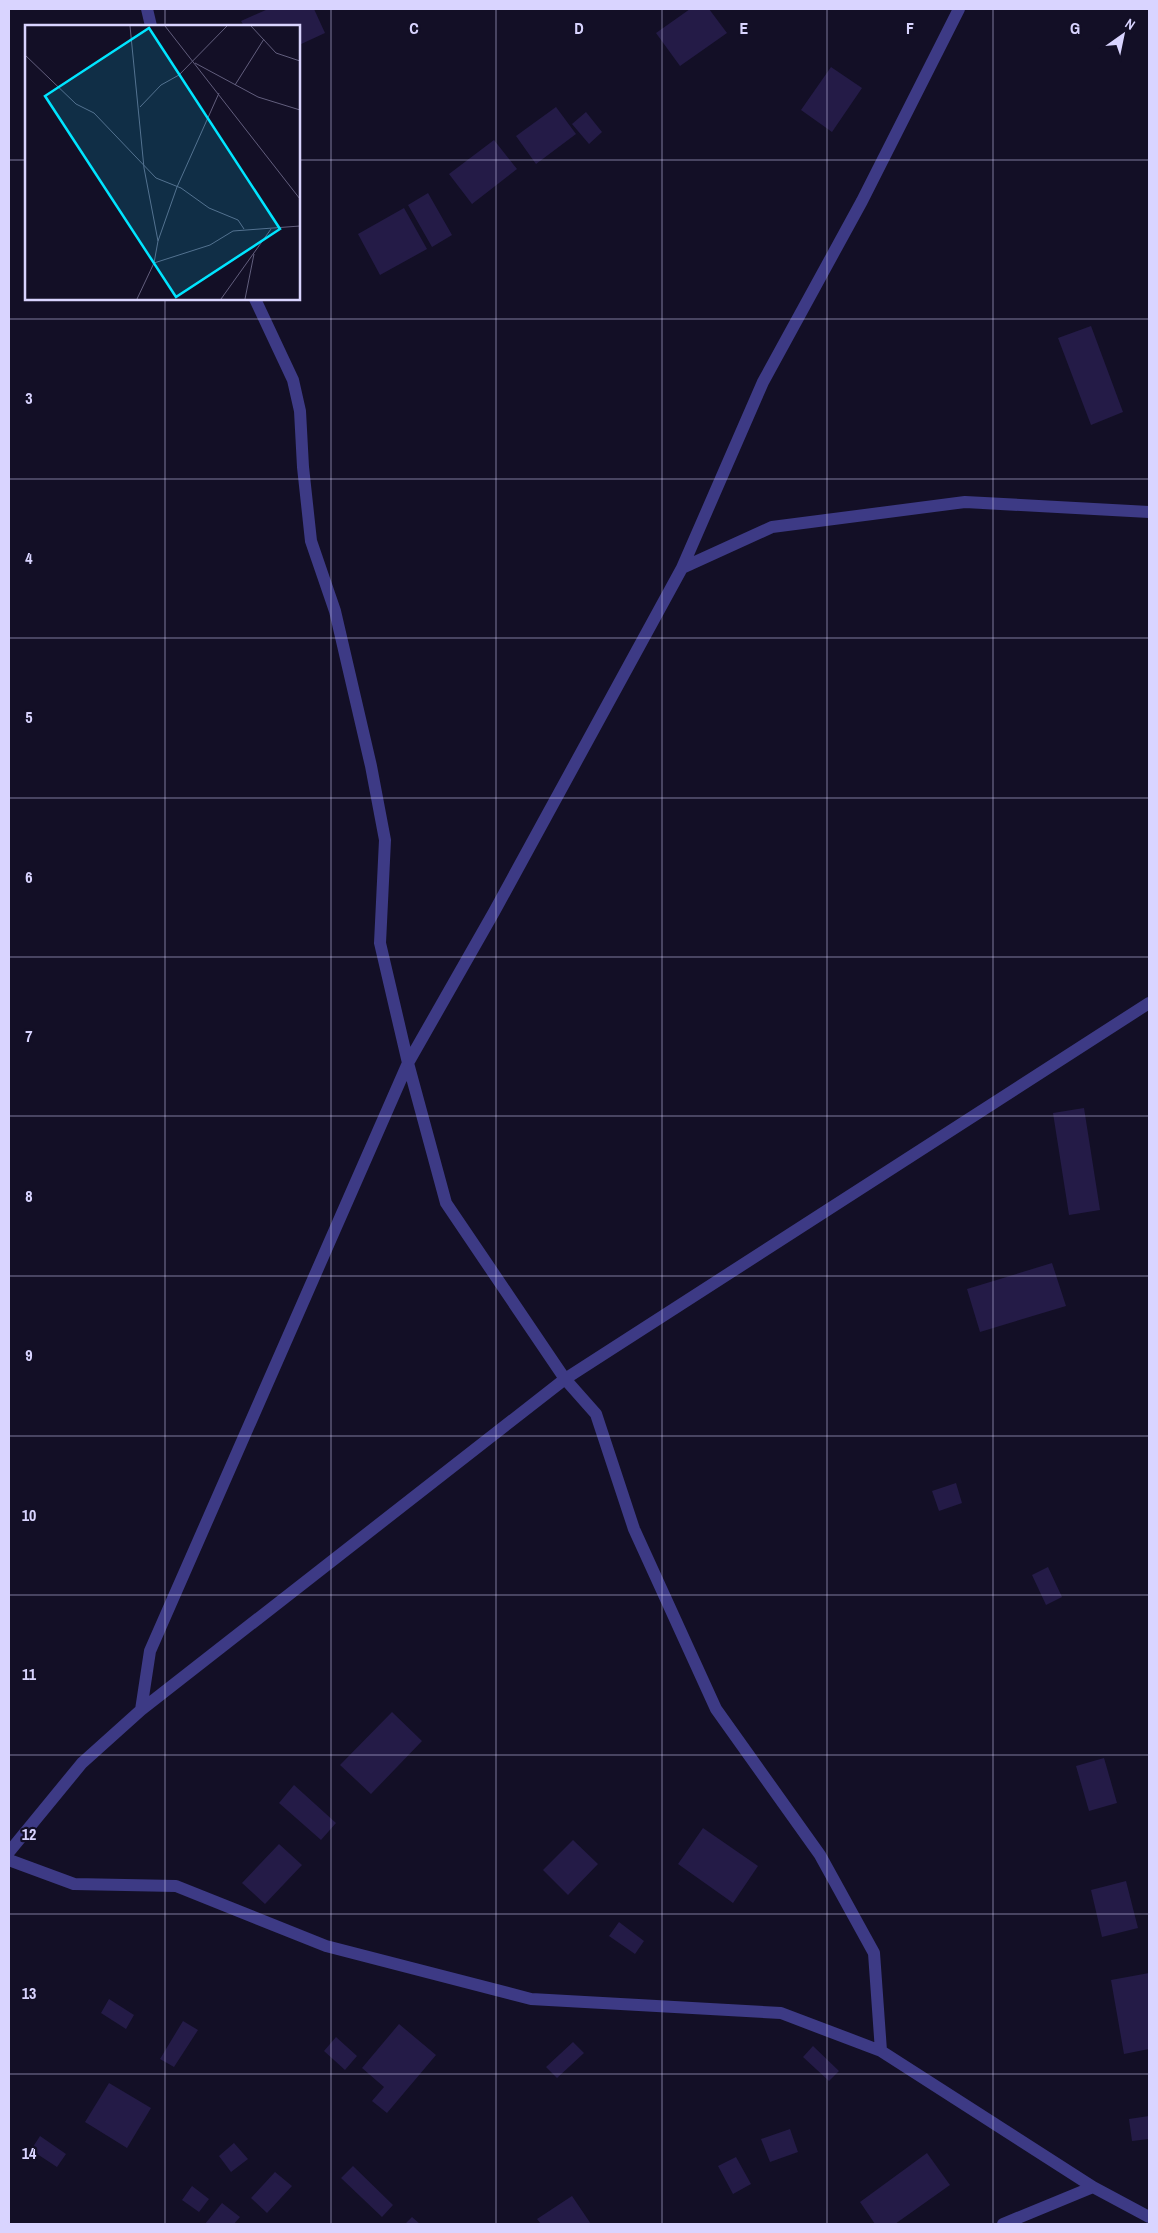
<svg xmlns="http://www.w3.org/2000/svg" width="1158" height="2233" font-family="'Archivo Narrow',sans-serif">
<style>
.building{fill:#241b47}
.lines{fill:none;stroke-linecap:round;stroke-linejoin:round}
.minor{stroke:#3d3a85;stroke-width:12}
.grid{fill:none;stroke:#d9d4ff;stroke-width:1;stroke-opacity:0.55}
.inset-road{fill:none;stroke:#625e7d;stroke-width:1}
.view{fill:#00e5ff;fill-opacity:0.15;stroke:#00e5ff;stroke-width:2.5}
.inset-edge{fill:none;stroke:#d9d4ff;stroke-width:2.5}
.grid-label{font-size:16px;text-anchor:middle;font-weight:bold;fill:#d9d4ff;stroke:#130f26;stroke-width:4.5;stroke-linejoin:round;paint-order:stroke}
</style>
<rect width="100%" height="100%" fill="#130f26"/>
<!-- building -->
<path class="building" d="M268,9H314L325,33L299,45V26H244L241,21Z
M690,9H709L727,33L680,66L656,33Z
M831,67L862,88L832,132L801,110Z
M556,107L576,134L536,164L516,136Z
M586,112L602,132L589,144L572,124Z
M494,140L517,169L472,204L449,174Z
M428,193L452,235L432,247L408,205Z
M404,208L427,249L380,275L358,234Z
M1091,326L1123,412L1091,425L1058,338Z
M1084,1108L1100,1210L1069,1215L1053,1113Z
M1052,1263L1066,1306L980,1332L967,1289Z
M956,1483L962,1503L939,1511L932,1491Z
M1048,1567L1062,1597L1046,1605L1032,1575Z
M392,1712L422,1741L371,1794L340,1765Z
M1104,1758L1117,1803L1089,1811L1076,1766Z
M294,1785L336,1823L321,1840L279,1803Z
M703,1828L758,1866L733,1903L678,1864Z
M573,1840L598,1864L568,1895L543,1870Z
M279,1844L302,1865L265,1904L242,1883Z
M1126,1881L1138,1928L1102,1937L1091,1890Z
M619,1922L644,1941L635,1954L609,1936Z
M1149,1973V2049L1124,2054L1111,1980Z
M109,1999L134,2015L126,2029L101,2013Z
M183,2021L198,2030L174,2067L160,2059Z
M399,2024L436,2055L387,2113L372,2101L384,2087L362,2068Z
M336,2037L357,2056L345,2070L324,2051Z
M573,2042L584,2053L557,2078L546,2067Z
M813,2046L839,2071L829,2081L803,2057Z
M109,2083L151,2108L127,2148L85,2122Z
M1149,2116V2139L1132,2141L1129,2119Z
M790,2129L798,2152L770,2162L761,2139Z
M40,2136L66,2154L57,2167L31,2150Z
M234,2143L248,2159L231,2172L219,2156Z
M927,2153L950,2185L895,2224H875L860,2202Z
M736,2157L751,2184L733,2194L718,2166Z
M353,2166L393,2205L382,2217L341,2178Z
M275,2172L292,2186L267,2213L251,2198Z
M192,2186L209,2199L199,2212L182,2200Z
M572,2196L591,2224H541L537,2219Z
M222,2203L240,2217L234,2224H205Z
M412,2217L420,2224H405Z"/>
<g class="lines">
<!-- minor -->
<path class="minor" d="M147,9L151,26
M255,299L293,380L300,411L303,467L311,541L335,611L371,766L385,840L380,943L408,1063L446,1203L565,1379L596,1414L634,1529L716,1709L820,1855L874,1953L881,2051
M682,568L772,527L965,502L1149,512
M141,1710L150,1651L408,1063L494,912L682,568L763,382L862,201L959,9
M9,1852L82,1763L141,1710L565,1379L1149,1003
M9,1860L74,1884L176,1886L326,1946L531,1999L781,2013L881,2051L1093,2187L1149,2217
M1003,2224L1093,2187"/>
</g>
<!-- grid -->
<path class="grid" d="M165,9V26M331,9V2224M496,9V2224M662,9V2224M827,9V2224M993,9V2224M9,160H26M299,160H1149M165,299V2224M9,319H1149M9,479H1149M9,638H1149M9,798H1149M9,957H1149M9,1116H1149M9,1276H1149M9,1436H1149M9,1595H1149M9,1755H1149M9,1914H1149M9,2074H1149"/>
<!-- overview -->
<g transform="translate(25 25)">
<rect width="275" height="275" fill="#130f26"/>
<path class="inset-road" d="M105,1L119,143L133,216M140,1L275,174M226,1L251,28L275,36M0,30L51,79L69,88L131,153L156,163L184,183L213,195L219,204M170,38L233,72L275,85M210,60L239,14M115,82L136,60L154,50L202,1M129,238L185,220L208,206L275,201M112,274L129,238L133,216L152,162L194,68M196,274L246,204M220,274L229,229"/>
<path class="view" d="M124,3L255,204L151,272L20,71Z"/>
<rect width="275" height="275" class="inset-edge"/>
</g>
<g class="grid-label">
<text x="414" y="34">C</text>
<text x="579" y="34">D</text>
<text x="744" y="34">E</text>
<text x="910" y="34">F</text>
<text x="1075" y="34">G</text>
<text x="29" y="404">3</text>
<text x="29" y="564">4</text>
<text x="29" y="723">5</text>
<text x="29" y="883">6</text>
<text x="29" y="1042">7</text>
<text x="29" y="1202">8</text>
<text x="29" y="1361">9</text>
<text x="29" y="1521">10</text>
<text x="29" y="1680">11</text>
<text x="29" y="1840">12</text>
<text x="29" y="1999">13</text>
<text x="29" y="2159">14</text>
</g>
<!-- border -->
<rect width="1158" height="2233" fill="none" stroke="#d9d4ff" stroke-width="20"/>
<!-- north arrow -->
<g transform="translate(1123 35) rotate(33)" stroke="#130f26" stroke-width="4" paint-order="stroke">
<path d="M0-4L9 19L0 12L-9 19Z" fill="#d9d4ff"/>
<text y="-8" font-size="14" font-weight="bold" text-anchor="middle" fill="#d9d4ff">N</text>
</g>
</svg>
